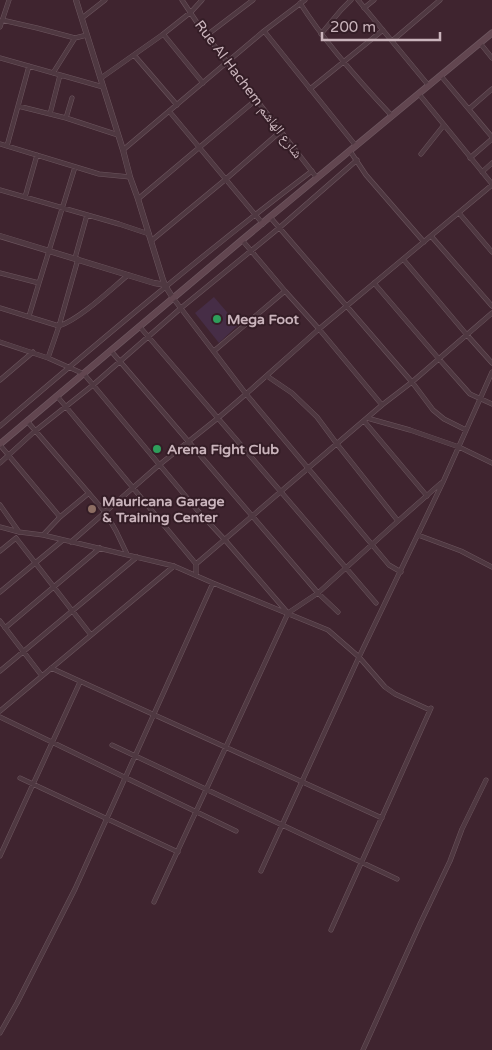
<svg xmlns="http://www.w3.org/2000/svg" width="492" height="1050" font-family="'Varela Round','Noto Naskh Arabic',sans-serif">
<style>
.green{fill:#462d46}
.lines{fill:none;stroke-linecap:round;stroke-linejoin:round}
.minor-casing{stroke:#6d565f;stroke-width:5}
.tertiary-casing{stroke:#6d565f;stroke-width:6}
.secondary-casing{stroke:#6d565f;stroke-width:7}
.minor{stroke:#4f3841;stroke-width:4}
.tertiary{stroke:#4f3841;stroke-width:5}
.secondary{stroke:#624650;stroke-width:5.5}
.leisure-dot{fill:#2e9e5b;stroke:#341d26;stroke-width:2}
.education-dot{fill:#8d6e63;stroke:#341d26;stroke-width:2}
.labels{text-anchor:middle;stroke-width:4;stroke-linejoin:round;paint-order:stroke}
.street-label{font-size:14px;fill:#cab4bc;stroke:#341d26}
.poi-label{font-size:14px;font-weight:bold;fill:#cab4bc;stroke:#341d26;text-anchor:start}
</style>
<rect width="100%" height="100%" fill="#3f242f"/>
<!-- green -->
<path class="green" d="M214,297L238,325L219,343L195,313Z"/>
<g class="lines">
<defs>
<path id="minor" d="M182,0L200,27L317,178
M358,0L429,86
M300,3C326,44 359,81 392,116
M364,8L374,0
M82,18L105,0
M2,20L37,28L75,38L87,35
M0,27L9,0
M264,31L356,146
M321,34L341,10L351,0
M162,35L191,12L202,0
M207,35L253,0
M392,41L440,0
M480,43L492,58
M134,55L177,105
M0,58L103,87
M53,73L75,38
M441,76L492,137
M101,78L162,35H164L203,83
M310,89L383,30
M419,94L492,184
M18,106L66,118L118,135
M469,109L492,89
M169,111L263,224
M50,114L60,75
M66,118L72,98
M0,144L99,174L130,177
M7,146L29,66
M123,150L264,31L305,0
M350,151L366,175L424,242
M421,154L444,125
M470,158L492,139
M482,172L492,163
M0,190L119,224L149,234
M25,197L37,155
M138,199L257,99
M459,213L492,252
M270,217L412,382L433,410L444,419L466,430
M431,236L492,306
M242,240L285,291L319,329L382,405
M151,241L226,179L281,131
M75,258L87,215
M403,259L467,335L492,363
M0,273L39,283
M374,283L439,359L470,394L492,404
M173,298L246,394L319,329L492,185
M0,308L59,326C80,319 110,290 128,275
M29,316L39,283L75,167
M140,327L376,603
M0,342L48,358L84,374L198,511L225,540L287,612
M111,351L318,593L338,612
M214,351L285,291
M48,358L59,326L78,259
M267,376L292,393L317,417L337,444L398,521
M0,380L33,352
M57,396L196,564V575
M367,418L410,430L459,447L492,463
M27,421L105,512L116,531L127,554
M364,421L427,496
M0,426C102,339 205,252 312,171
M0,445L60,517
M0,463L35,431L93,385L181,308L279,228L357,160
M0,505L19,532
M0,527L19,532L43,535L174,566L213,583L328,630L359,657L385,687L395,694L430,710
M43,535L60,517L89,493
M418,535L461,551L492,567
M16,538L91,635
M71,542L159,465L218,418L246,394L389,565L401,572
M0,551L16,538
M196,564L382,405L412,382L492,313
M0,592L63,540
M0,621L42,676
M5,628L100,548
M51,668L382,818
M0,671L137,557
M0,711L174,566
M0,717L236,831
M112,745L397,879
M20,778L178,852
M0,856L80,682
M261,871L359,657L443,482L492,372
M154,902L288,613L318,593L398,521L441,483
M331,930L431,708
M0,1033L17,1003L75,889L213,583
M363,1050L420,924L450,861L462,829L486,780"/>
<path id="tertiary" d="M76,0L123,150L130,177L138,199L163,280L166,287L173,298
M0,236L154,283L166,285"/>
<path id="secondary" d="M0,444L242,240L492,33"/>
</defs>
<!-- minor casing -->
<use href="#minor" class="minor-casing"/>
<!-- tertiary casing -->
<use href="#tertiary" class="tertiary-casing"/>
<!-- secondary casing -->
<use href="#secondary" class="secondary-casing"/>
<!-- minor -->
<use href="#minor" class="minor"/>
<!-- tertiary -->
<use href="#tertiary" class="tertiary"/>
<!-- secondary -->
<use href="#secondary" class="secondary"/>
</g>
<!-- markers -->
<g class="leisure-dot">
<circle cx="217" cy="319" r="5"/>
<circle cx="157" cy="449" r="5"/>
</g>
<circle class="education-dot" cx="92" cy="509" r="5"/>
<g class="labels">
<!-- street labels -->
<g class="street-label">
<text transform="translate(249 89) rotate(53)" y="5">Rue Al Hachem شارع الهاشم</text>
</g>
<!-- poi labels -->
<g class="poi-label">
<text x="227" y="324">Mega Foot</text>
<text x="167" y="454">Arena Fight Club</text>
<text x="102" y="506">Mauricana Garage<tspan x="102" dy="16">&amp; Training Center</tspan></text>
</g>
</g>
<!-- scale -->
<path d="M322 32v8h118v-8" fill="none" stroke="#cab4bc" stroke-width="2.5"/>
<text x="330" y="32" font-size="15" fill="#cab4bc" stroke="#341d26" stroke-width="4" paint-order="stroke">200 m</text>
</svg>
